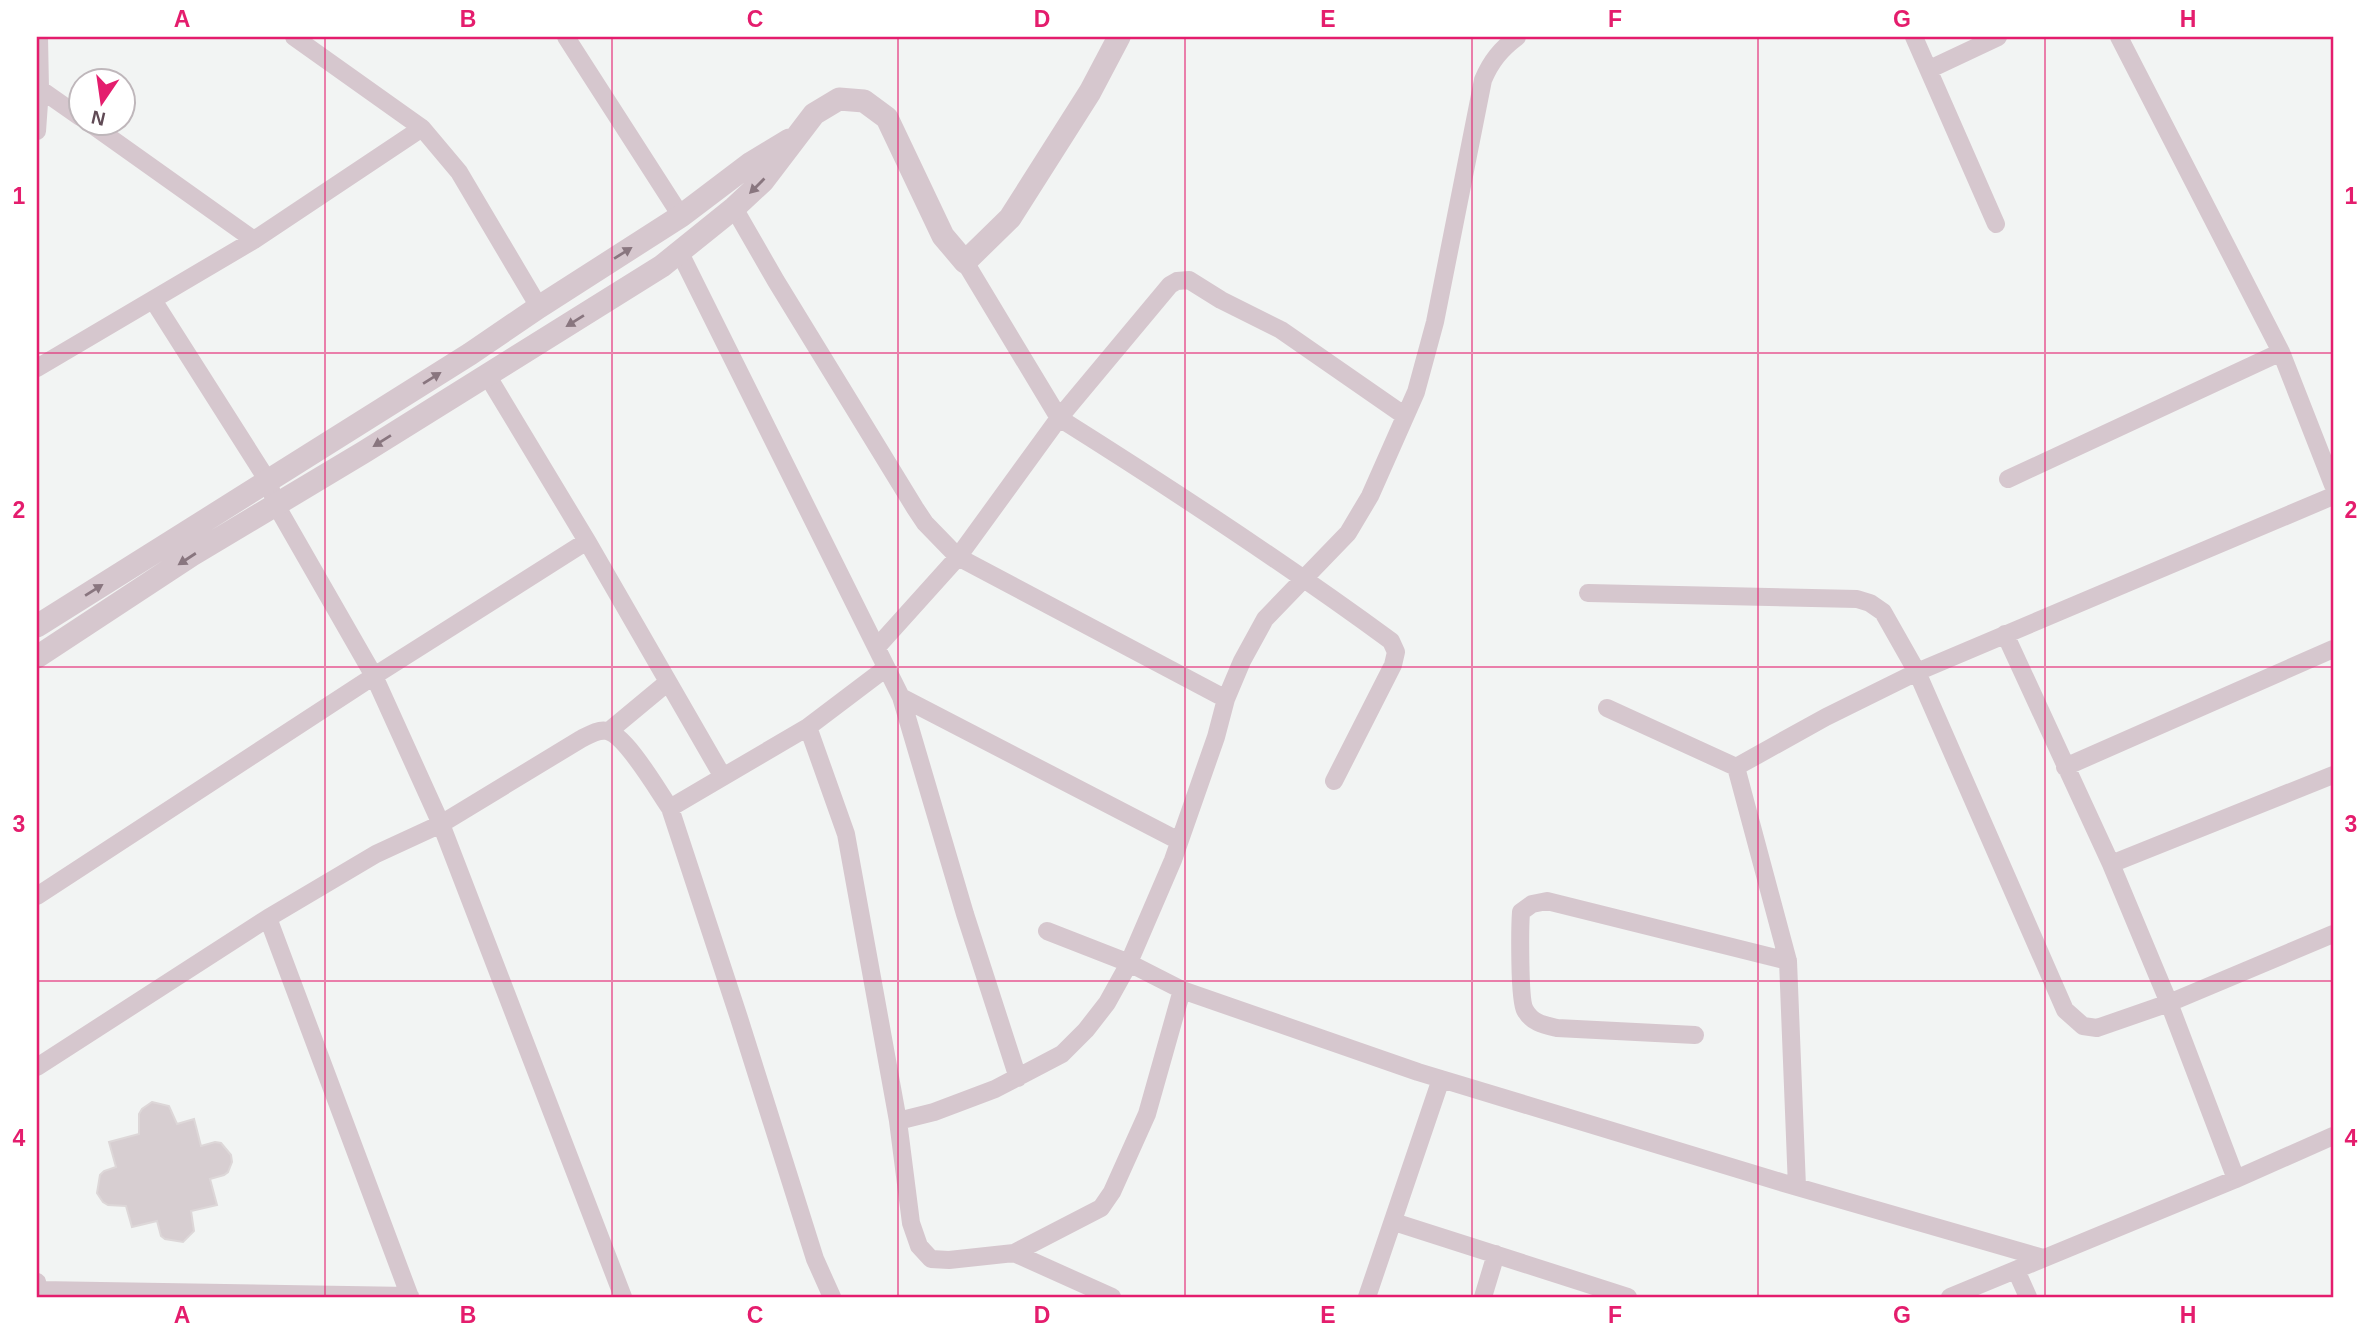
<svg xmlns="http://www.w3.org/2000/svg" width="2370" height="1334" font-family="Arial,sans-serif">
<style>
.building{fill:#d7ced1;stroke:#ddd7d8;stroke-width:2}
.lines{fill:none;stroke-linecap:round;stroke-linejoin:round}
.minor{stroke:#d6c7ce;stroke-width:18}
.tertiary{stroke:#d6c7ce;stroke-width:23}
.oneway{fill:#89767f}
.grid{fill:none;stroke:#e41d6d;stroke-width:2;stroke-opacity:0.55}
.neatline{fill:none;stroke:#e41d6d;stroke-width:2.5}
.grid-label{font-size:23px;text-anchor:middle;font-weight:bold;fill:#e41d6d}
</style>
<rect width="100%" height="100%" fill="#f2f4f3"/>
<!-- building -->
<path class="building" d="M152,1102L169,1106L177,1124L194,1119L201,1146L215,1142L221,1143L231,1155L232,1162L228,1172L224,1175L210,1179L217,1205L191,1211L194,1231L183,1242L165,1239L161,1236L157,1221L132,1227L126,1206L108,1205L103,1202L97,1193L100,1175L104,1171L116,1167L109,1142L139,1134V1114L142,1109Z"/>
<g class="lines">
<!-- minor -->
<path class="minor" d="M39,37L40,89L80,117
M294,37L422,128
M566,37L681,216
M1914,37L1996,224
M2119,37L2281,352L2333,485
M1930,69L1998,37
M88,122L254,240
M37,131L40,89
M734,208L776,281L915,508L925,523L958,557L1226,699
M680,253L901,697L965,914L1018,1078
M37,368L254,240L422,128L459,172L539,307
M487,375L587,541L723,777
M2008,479L2281,352
M1588,593L1857,599L1870,603L1883,612L1917,672L2065,1010L2083,1026L2097,1028L2169,1003L2333,934
M2005,634L2111,864L2169,1003L2236,1179
M877,647L958,557L1059,418L965,262
M901,697L1179,841
M1607,708L1736,767L1788,961
M808,727L886,668
M609,731L668,682
M1736,767L1826,717L1917,672L2333,496
M2065,767L2333,649
M1334,781L1393,665L1396,652L1391,641C1283,562 1172,489 1059,418L1170,285L1177,281L1189,280L1221,300L1281,330L1405,416
M2111,864L2333,775
M37,896L374,676L276,505L268,481L153,300
M268,918L376,854L441,824L374,676L587,541
M1047,931L1129,963L1182,990L1418,1072L1797,1187L2043,1258
M1695,1035L1557,1028C1544,1025 1532,1023 1525,1010C1519,1000 1520,926 1521,912L1532,904L1547,901L1788,961L1797,1187
M37,1067L268,918L410,1297
M898,1121L911,1223L919,1246L931,1259L949,1260L1014,1253L1101,1208L1112,1192L1147,1114L1182,990
M1394,1222L1628,1297
M1014,1253L1112,1297
M2016,1270L2028,1297
M37,1282L39,1290L410,1296
M623,1297L441,824L581,739C589,735 598,729 607,731C626,735 658,791 670,808
M832,1297L815,1259L739,1018L670,808L808,727L846,834L898,1121L934,1112L995,1089L1062,1054L1086,1030L1107,1003L1127,967L1173,860L1216,737L1226,699L1242,661L1265,619L1348,533L1370,496L1416,392L1435,322L1483,80C1491,61 1501,49 1517,37
M1367,1297L1441,1079
M1483,1297L1496,1254
M1950,1297L2236,1179L2333,1136"/>
<!-- tertiary -->
<path class="tertiary" d="M37,626L470,354L539,307L681,216L751,163L789,140
M37,657L192,555L364,452L662,266L734,208L763,181L814,114L839,99L864,101L887,118L943,236L965,262L1010,218L1090,92L1119,37"/>
</g>
<!-- one-way arrows -->
<defs><path id="oneway-solid" d="M-6-.8H1V-3.2L6.5 0L1 3.2V.8H-6Z" transform="scale(1.75)"/></defs>
<g class="oneway">
<use href="#oneway-solid" transform="translate(757 186) rotate(135)"/>
<use href="#oneway-solid" transform="translate(623 253) rotate(-32)"/>
<use href="#oneway-solid" transform="translate(575 321) rotate(148)"/>
<use href="#oneway-solid" transform="translate(432 378) rotate(-32)"/>
<use href="#oneway-solid" transform="translate(382 441) rotate(148)"/>
<use href="#oneway-solid" transform="translate(187 559) rotate(147)"/>
<use href="#oneway-solid" transform="translate(94 590) rotate(-32)"/>
</g>
<!-- grid -->
<path class="grid" d="M325,37V1297M612,37V1297M898,37V1297M1185,37V1297M1472,37V1297M1758,37V1297M2045,37V1297M37,353H2333M37,667H2333M37,981H2333"/>
<!-- border -->
<rect width="2370" height="1334" fill="none" stroke="#ffffff" stroke-width="77"/>
<!-- north arrow -->
<g transform="translate(102 102) rotate(193)"><circle r="33" fill="#ffffff" stroke="#bfb7bb" stroke-width="2"/>
<path d="M0-5L12 26L0 18L-12 26Z" fill="#e41d6d"/>
<text y="-10" font-size="19" font-weight="bold" text-anchor="middle" fill="#604a55">N</text>
</g>
<rect x="38" y="38" width="2294" height="1258" class="neatline"/>
<g class="grid-label">
<text x="182" y="27">A</text>
<text x="468" y="27">B</text>
<text x="755" y="27">C</text>
<text x="1042" y="27">D</text>
<text x="1328" y="27">E</text>
<text x="1615" y="27">F</text>
<text x="1902" y="27">G</text>
<text x="2188" y="27">H</text>
<text x="19" y="204">1</text>
<text x="2351" y="204">1</text>
<text x="19" y="518">2</text>
<text x="2351" y="518">2</text>
<text x="19" y="832">3</text>
<text x="2351" y="832">3</text>
<text x="19" y="1146">4</text>
<text x="2351" y="1146">4</text>
<text x="182" y="1323">A</text>
<text x="468" y="1323">B</text>
<text x="755" y="1323">C</text>
<text x="1042" y="1323">D</text>
<text x="1328" y="1323">E</text>
<text x="1615" y="1323">F</text>
<text x="1902" y="1323">G</text>
<text x="2188" y="1323">H</text>
</g>
</svg>
